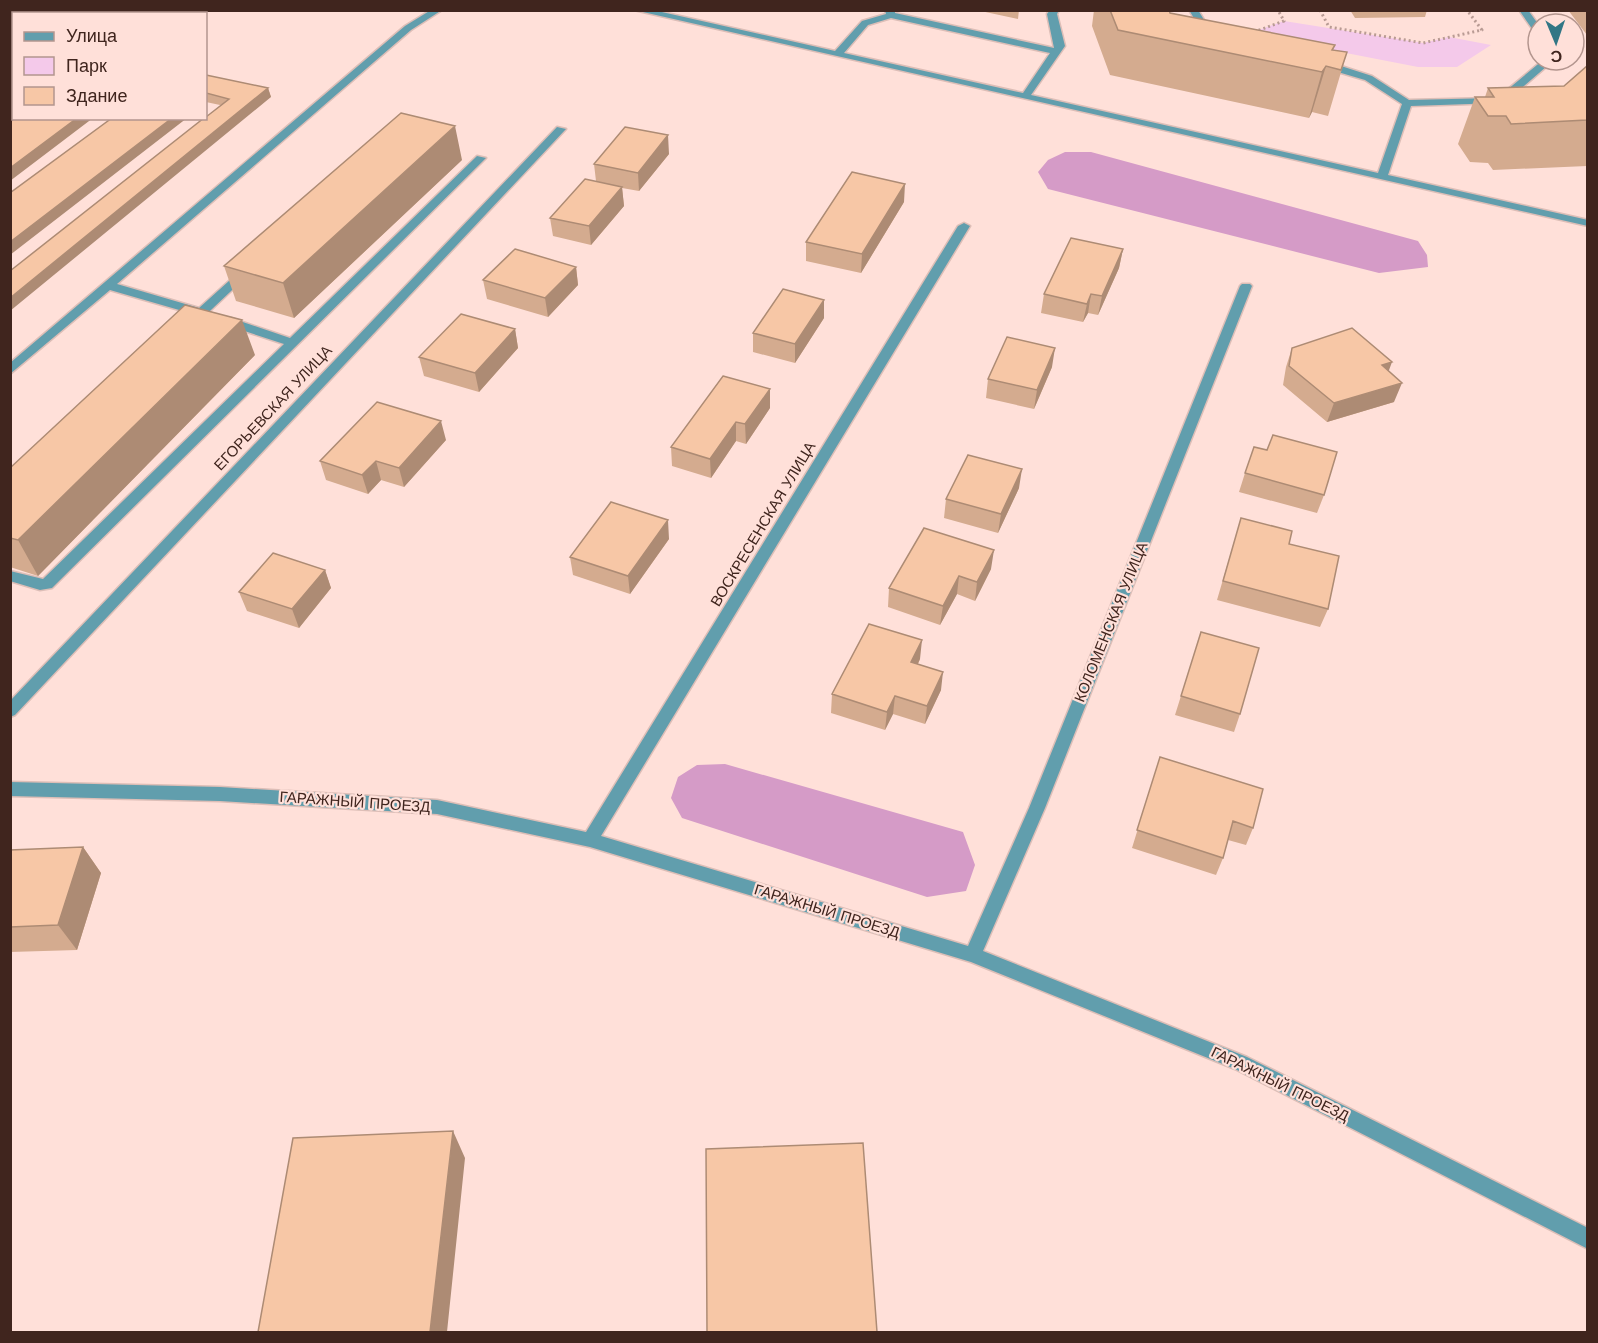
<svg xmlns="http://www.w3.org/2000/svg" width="1598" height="1343" font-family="'Work Sans',sans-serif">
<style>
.green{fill:#f4c9ea}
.forest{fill:#d59bc7}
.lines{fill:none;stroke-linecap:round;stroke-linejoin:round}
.minor-casing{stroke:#ddbeb7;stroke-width:3}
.path{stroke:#b99b94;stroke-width:3;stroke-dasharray:2 3;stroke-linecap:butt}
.minor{fill:#619ead;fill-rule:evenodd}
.wall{fill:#d4ab8f}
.shaded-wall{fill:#ad8b74}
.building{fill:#f7c7a6;stroke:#ad8b74;stroke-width:1.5}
.labels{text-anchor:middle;stroke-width:4.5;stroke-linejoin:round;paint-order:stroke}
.street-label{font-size:15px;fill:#40251e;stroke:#ffe0d9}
</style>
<rect width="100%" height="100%" fill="#ffe0d9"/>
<!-- green -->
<path class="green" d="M1284,21L1423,43L1449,37L1491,45L1457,67H1418L1248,34Z"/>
<!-- forest -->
<path class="forest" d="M1065,152H1091L1418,241L1427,255L1428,267L1379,273L1048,189L1038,172L1048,160Z
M725,764L963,832L975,865L966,891L927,897L682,818L671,798L678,777L697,765Z"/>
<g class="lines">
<defs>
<path id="minor" d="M431,10H442L411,30L117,284L199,308L240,271H248V275L193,327H185L183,324L193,314L110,290L10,374V363L405,26Z
M634,10H653L835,51L862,21L886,14L885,10H895V13L1054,48L1047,14L1050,10H1059L1057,14L1065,46L1031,95L1378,173L1402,104L1365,80L1321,67V63L1341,66L1372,76L1409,100L1494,98L1501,95L1543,60H1554L1509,99L1499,103L1411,106L1388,175L1588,220V226ZM891,18L1050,53L1023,93L844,53L868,25Z
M1189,10H1198L1214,36L1212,38H1206Z
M1519,10H1528L1538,24V34L1535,33Z
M557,127L566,129L15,715L10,717V701Z
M477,156L486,158L52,588L40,590L10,581V571L43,579L284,344L223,324V318H231L290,338Z
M964,223L970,226L601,836L968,946L1029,808L1240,286L1242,284H1250L1252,286L1045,808L983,951L1247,1057L1588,1228V1249L1235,1069L971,962L590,847L437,814L220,801L10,796V782L220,787L437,800L586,832L958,226Z"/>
</defs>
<!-- minor casing -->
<use href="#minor" class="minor-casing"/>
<!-- path -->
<path class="path" d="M1320,10L1329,27L1423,43L1482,30L1467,10
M1254,32L1284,21L1278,10"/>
<!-- minor -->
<use href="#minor" class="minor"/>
</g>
<!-- wall -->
<path class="wall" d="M976,10H1019L1018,19Z
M1094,10H1169L1170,13L1335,45L1333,50L1347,52L1328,116L1312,112L1309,118L1110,75L1092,26Z
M1350,10H1427L1425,17L1355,18Z
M1568,10H1587V35Z
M10,32L14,33V57L10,56Z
M1587,66V166L1493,170L1488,163L1470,162L1458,144L1475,97H1485L1488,88L1564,86Z
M206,75L268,88L271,97L220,105L206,102Z
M669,154L639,191L622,188L624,206L591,245L553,236L550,218L596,181L594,164Z
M462,160L294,318L236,301L224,266Z
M904,202L861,273L806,261V242Z
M1123,249L1119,268L1098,315L1088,313L1083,322L1041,313L1044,294Z
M576,267L578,285L548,317L487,299L483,280Z
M824,318L795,363L753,352V333Z
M515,329L518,348L479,392L424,376L419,357Z
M1292,348L1389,371L1394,402L1327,422L1283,385L1286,367Z
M255,355L38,576L10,567V468Z
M1052,367L1034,409L986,398L988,379Z
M770,408L746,444L736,441L711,478L672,466L671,447Z
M446,440L404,487L381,480L368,494L326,480L320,461Z
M1267,450L1324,495L1317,513L1239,492L1245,473Z
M1019,488L998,533L944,518L946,499Z
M1241,518L1289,544L1328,609L1320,627L1217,600Z
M669,539L630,594L573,575L570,557Z
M991,569L975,601L957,594L940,625L888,607L889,588Z
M325,570L331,588L299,628L247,611L239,592Z
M1201,632L1240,714L1234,732L1175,715Z
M920,659L918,664L941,690L925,724L893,714L885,730L831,713L832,694Z
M1160,757L1253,828L1246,845L1228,840L1223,858L1216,875L1132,848Z
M83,847L101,873L77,950L10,952V850Z"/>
<!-- shaded-wall -->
<path class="shaded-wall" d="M1326,66L1312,112L1309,118L1322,72Z
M268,88L271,97L10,311V298Z
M14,99V111L10,114V102Z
M77,118H93L10,181V168Z
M172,118H187L10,255V242Z
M455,126L462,160L294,318L283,283Z
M668,135L669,154L639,191L638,173Z
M905,184L904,202L861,273L862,254Z
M622,187L624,206L591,245L589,226Z
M1123,249L1119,268L1098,315L1102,296Z
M576,267L578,285L548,317L545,298Z
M1091,294L1088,313L1083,322L1087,304Z
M824,300V318L795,363V344Z
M242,320L255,355L38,576L18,540Z
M515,329L518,348L479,392L475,373Z
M1055,348L1052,367L1034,409L1037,390Z
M1392,362L1385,381L1382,365Z
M1402,383L1394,402L1327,422L1334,403Z
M770,389V408L746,444L745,424Z
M441,421L446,440L404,487L399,468Z
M736,422V441L711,478L710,459Z
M376,461L381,480L368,494L362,475Z
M1022,469L1019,488L998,533L1001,514Z
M668,520L669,539L630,594L628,576Z
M994,550L991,569L975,601L977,582Z
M325,570L331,588L299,628L292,609Z
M959,576L957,594L940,625L943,606Z
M922,640L920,659L910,680L911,662Z
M943,672L941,690L925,724L927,706Z
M895,696L893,714L885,730L887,712Z
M83,847L101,873L77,950L58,925Z
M453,1131L465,1158L447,1332H430Z"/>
<!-- building -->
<path class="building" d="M1110,10H1169L1170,13L1335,45L1332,50L1347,52L1341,70L1326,66L1322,72L1118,30Z
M10,32L14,33V49L10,48Z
M10,66L14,67V99L10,102Z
M1587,66V120L1511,124L1506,116H1488L1475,97H1494L1488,88L1564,86Z
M206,75L268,88L10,298V271L204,118H206V117L229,99L206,93Z
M401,113L455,126L283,283L224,266Z
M15,118H77L10,168V122Z
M112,118H172L10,242V193Z
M625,127L668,135L638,173L594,164Z
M852,172L905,184L862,254L806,242Z
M585,179L622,187L589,226L550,218Z
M1071,238L1123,249L1102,296L1091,294L1087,304L1044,294Z
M515,249L576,267L545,298L483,280Z
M783,289L824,300L795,344L753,333Z
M185,305L242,320L18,540L10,538V468Z
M461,314L515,329L475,373L419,357Z
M1352,328L1392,362L1382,365L1402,383L1334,403L1289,366L1292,348Z
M1007,337L1055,348L1037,390L988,379Z
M723,376L770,389L745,424L736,422L710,459L671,447Z
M377,402L441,421L399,468L376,461L362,475L320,461Z
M1273,435L1337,452L1324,495L1245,473L1254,447L1267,450Z
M968,455L1022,469L1001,514L946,499Z
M611,502L668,520L628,576L570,557Z
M1241,518L1292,531L1289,544L1339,556L1328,609L1223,581Z
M924,528L994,550L977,582L959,576L943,606L889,588Z
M273,553L325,570L292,609L239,592Z
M869,624L922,640L911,662L943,672L927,706L895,696L887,712L832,694Z
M1201,632L1259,648L1240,714L1181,696Z
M1160,757L1263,789L1253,828L1233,821L1223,858L1137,830Z
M83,847L58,925L10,927V850Z
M453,1131L430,1332H258L293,1138Z
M863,1143L877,1332H707L706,1149Z"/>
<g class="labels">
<!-- street labels -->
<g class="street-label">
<text transform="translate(273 408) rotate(-47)" y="5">ЕГОРЬЕВСКАЯ УЛИЦА</text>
<text transform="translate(763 524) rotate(-59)" y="5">ВОСКРЕСЕНСКАЯ УЛИЦА</text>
<text transform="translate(1111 622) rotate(-68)" y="5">КОЛОМЕНСКАЯ УЛИЦА</text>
<text transform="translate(355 802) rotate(4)" y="5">ГАРАЖНЫЙ ПРОЕЗД</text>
<text transform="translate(827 911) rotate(17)" y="5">ГАРАЖНЫЙ ПРОЕЗД</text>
<text transform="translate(1280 1084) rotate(26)" y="5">ГАРАЖНЫЙ ПРОЕЗД</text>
</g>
</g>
<!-- border -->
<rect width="1598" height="1343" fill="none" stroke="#40251e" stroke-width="24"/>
<!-- legend -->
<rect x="12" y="12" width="195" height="108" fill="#ffe0d9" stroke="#b3958e" stroke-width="1.5"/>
<rect x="24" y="32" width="30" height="9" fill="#619ead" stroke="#b3958e" stroke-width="1.5"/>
<text x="66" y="42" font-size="18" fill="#40251e">Улица</text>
<rect x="24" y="57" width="30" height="18" fill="#f4c9ea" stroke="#b3958e" stroke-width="1.5"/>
<text x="66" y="72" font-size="18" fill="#40251e">Парк</text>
<rect x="24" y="87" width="30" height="18" fill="#f7c7a6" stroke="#b3958e" stroke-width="1.5"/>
<text x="66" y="102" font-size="18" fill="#40251e">Здание</text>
<!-- north arrow -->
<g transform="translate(1556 42) rotate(178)"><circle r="28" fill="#ffe0d9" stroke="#b3958e" stroke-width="1.5"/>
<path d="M0-4.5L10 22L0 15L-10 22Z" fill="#327685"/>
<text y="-9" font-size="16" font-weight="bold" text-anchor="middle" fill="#40251e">С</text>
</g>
</svg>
